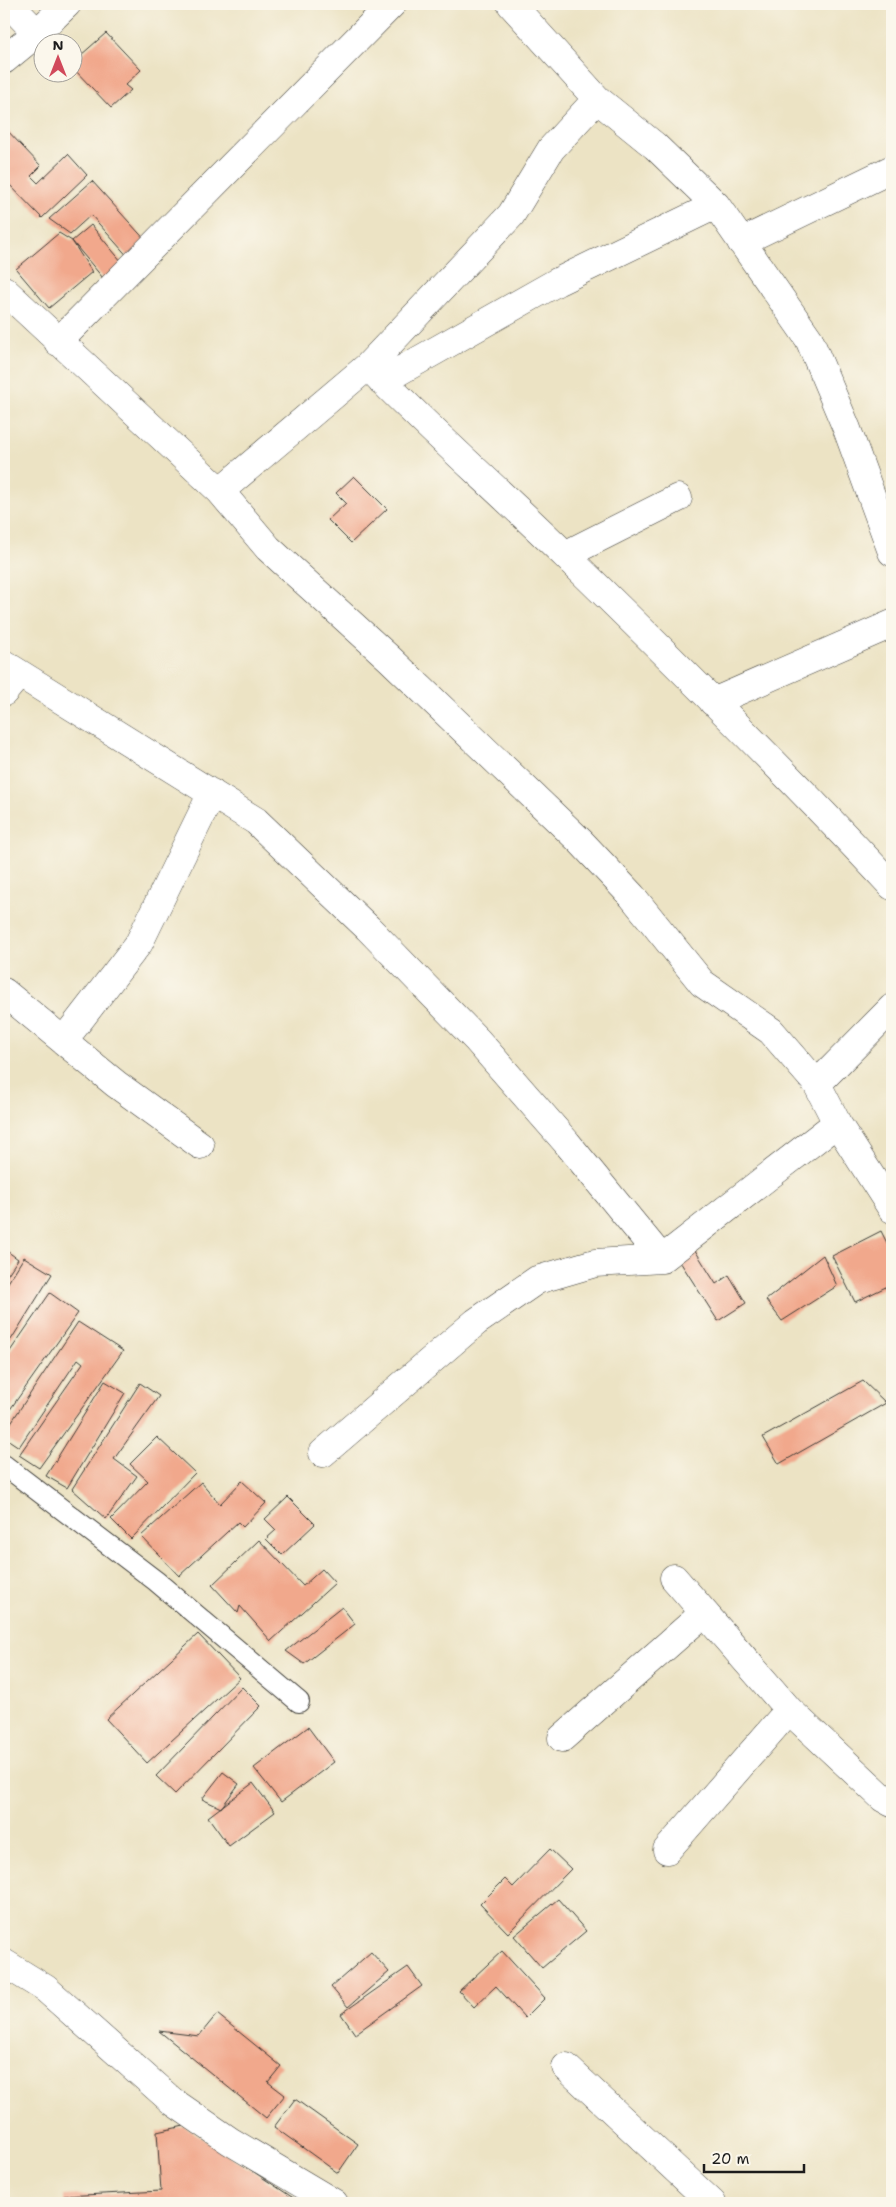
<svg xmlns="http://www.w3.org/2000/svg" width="896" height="2207" font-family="'Shantell Sans',sans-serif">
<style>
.building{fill:#f1a88c}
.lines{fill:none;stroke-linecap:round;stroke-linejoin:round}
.lane-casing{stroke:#3b3a35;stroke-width:22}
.street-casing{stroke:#3b3a35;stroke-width:29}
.lane{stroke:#fff;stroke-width:20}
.street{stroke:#fff;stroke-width:28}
</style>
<rect width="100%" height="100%" fill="#fbf7ec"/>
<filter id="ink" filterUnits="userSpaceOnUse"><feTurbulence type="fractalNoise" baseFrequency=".02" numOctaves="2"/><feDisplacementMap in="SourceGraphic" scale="10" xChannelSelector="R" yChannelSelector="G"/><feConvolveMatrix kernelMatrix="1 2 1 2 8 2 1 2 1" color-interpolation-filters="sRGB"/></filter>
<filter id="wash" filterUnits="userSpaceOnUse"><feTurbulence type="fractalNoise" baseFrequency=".0096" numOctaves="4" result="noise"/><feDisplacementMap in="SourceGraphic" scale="20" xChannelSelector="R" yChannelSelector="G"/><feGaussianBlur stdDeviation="1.12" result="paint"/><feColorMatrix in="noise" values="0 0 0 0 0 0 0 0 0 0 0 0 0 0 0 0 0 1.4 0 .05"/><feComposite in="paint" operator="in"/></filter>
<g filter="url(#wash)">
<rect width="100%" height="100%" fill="#ece3c4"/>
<g id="blocks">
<!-- building -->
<path class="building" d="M106,33L141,70L125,85L131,90L111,108L72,67V63Z
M4,127L41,166L31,176L38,183L68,154L87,175L42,218L4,179Z
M92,181L148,243L130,259L91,215L70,234L49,219Z
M91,225L127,268L108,284L72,241Z
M59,233L72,241L92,272L49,308L16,269Z
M354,476L387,509L351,543L328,520L346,503L336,493Z
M881,1231L892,1253V1284L855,1302L832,1256Z
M693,1247L716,1284L729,1275L746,1303L718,1321L677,1257Z
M4,1249L18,1259L4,1280Z
M823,1255L837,1286L782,1321L766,1300Z
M24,1257L52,1274L4,1351V1289Z
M50,1293L78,1313L4,1418V1360Z
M78,1322L123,1351L39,1468L19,1455L83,1363L78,1359L19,1447L4,1437V1433Z
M105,1381L125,1393L67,1488L46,1476Z
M863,1381L886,1403L779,1464L763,1437Z
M140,1383L159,1396L114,1459L137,1476L106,1519L72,1489Z
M157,1437L195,1473L131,1539L111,1519L148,1481L130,1464Z
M242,1481L266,1503L243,1527L238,1522L179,1576L141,1536L201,1482L220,1504Z
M288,1497L315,1524L282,1555L266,1539L276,1530L265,1519Z
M259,1540L303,1586L322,1569L335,1583L271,1641L240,1606L238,1613L212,1585Z
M342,1607L355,1624L304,1664L286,1651Z
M198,1634L240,1678L147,1763L106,1719Z
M242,1687L261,1706L175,1794L156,1776Z
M308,1727L334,1762L281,1802L254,1768Z
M223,1772L239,1784L221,1808L202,1799Z
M253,1783L275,1812L229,1846L208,1817Z
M550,1849L571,1869L508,1933L480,1904L505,1879L513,1887Z
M558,1899L586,1931L542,1968L514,1936Z
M502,1951L545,1998L525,2018L496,1986L474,2007L459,1991Z
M371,1952L389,1972L348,2007L331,1987Z
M408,1967L422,1986L355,2034L341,2014Z
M217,2014L281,2066L268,2082L285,2095L266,2118L159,2031L199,2036Z
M295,2099L358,2144L338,2173L274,2127Z
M184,2126L301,2203H64V2196L161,2191L157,2132Z"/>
</g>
</g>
<g filter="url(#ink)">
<use href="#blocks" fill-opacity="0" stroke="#3b3a35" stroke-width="1"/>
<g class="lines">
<defs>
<path id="lane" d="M4,1465L156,1581L299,1702"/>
<path id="street" d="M9,4L37,33
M511,4L597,99L655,146L716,205L809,339L847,429L892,552
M4,60L37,33L67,4
M741,242L892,169
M4,290L220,491L268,548L390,659L581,842L632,896L702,983L771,1031L817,1084L837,1123L892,1209
M58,342L392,4
M368,366C431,432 501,492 566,556C677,664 787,773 892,886
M382,381L557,282L716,205
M220,491L368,366L511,215L551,149L597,99
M565,555L678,498
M4,664L256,821L368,928L477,1040L567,1143L662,1259
M4,692L19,674
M713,702L892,624
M4,992L116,1084L200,1145
M64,1040L139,943L212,793
M817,1084L892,1008
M323,1453L476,1322L537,1280L595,1263L662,1259L837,1123
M674,1578L789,1710L883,1798L892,1803
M562,1738L704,1613
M667,1850L789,1710
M4,1963L46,1989L172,2101L230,2141L334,2203
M566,2067L712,2203"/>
</defs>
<!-- lane casing -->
<use href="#lane" class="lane-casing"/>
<!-- street casing -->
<use href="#street" class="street-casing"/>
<!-- lane -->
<use href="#lane" class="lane"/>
<!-- street -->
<use href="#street" class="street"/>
</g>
</g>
<!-- margin -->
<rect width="896" height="2207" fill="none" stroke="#fbf7ec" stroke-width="20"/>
<!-- north arrow -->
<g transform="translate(58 58)"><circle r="24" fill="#fbf7ec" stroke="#a29f99"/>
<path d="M0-4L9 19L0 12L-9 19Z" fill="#d1495b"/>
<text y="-8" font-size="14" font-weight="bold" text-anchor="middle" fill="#1c1c1c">N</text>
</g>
<!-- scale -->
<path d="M704 2164v8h100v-8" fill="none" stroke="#1c1c1c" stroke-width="2.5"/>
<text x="711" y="2164" font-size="15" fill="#1c1c1c" stroke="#fbf7ec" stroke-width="4" paint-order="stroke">20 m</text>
</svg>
